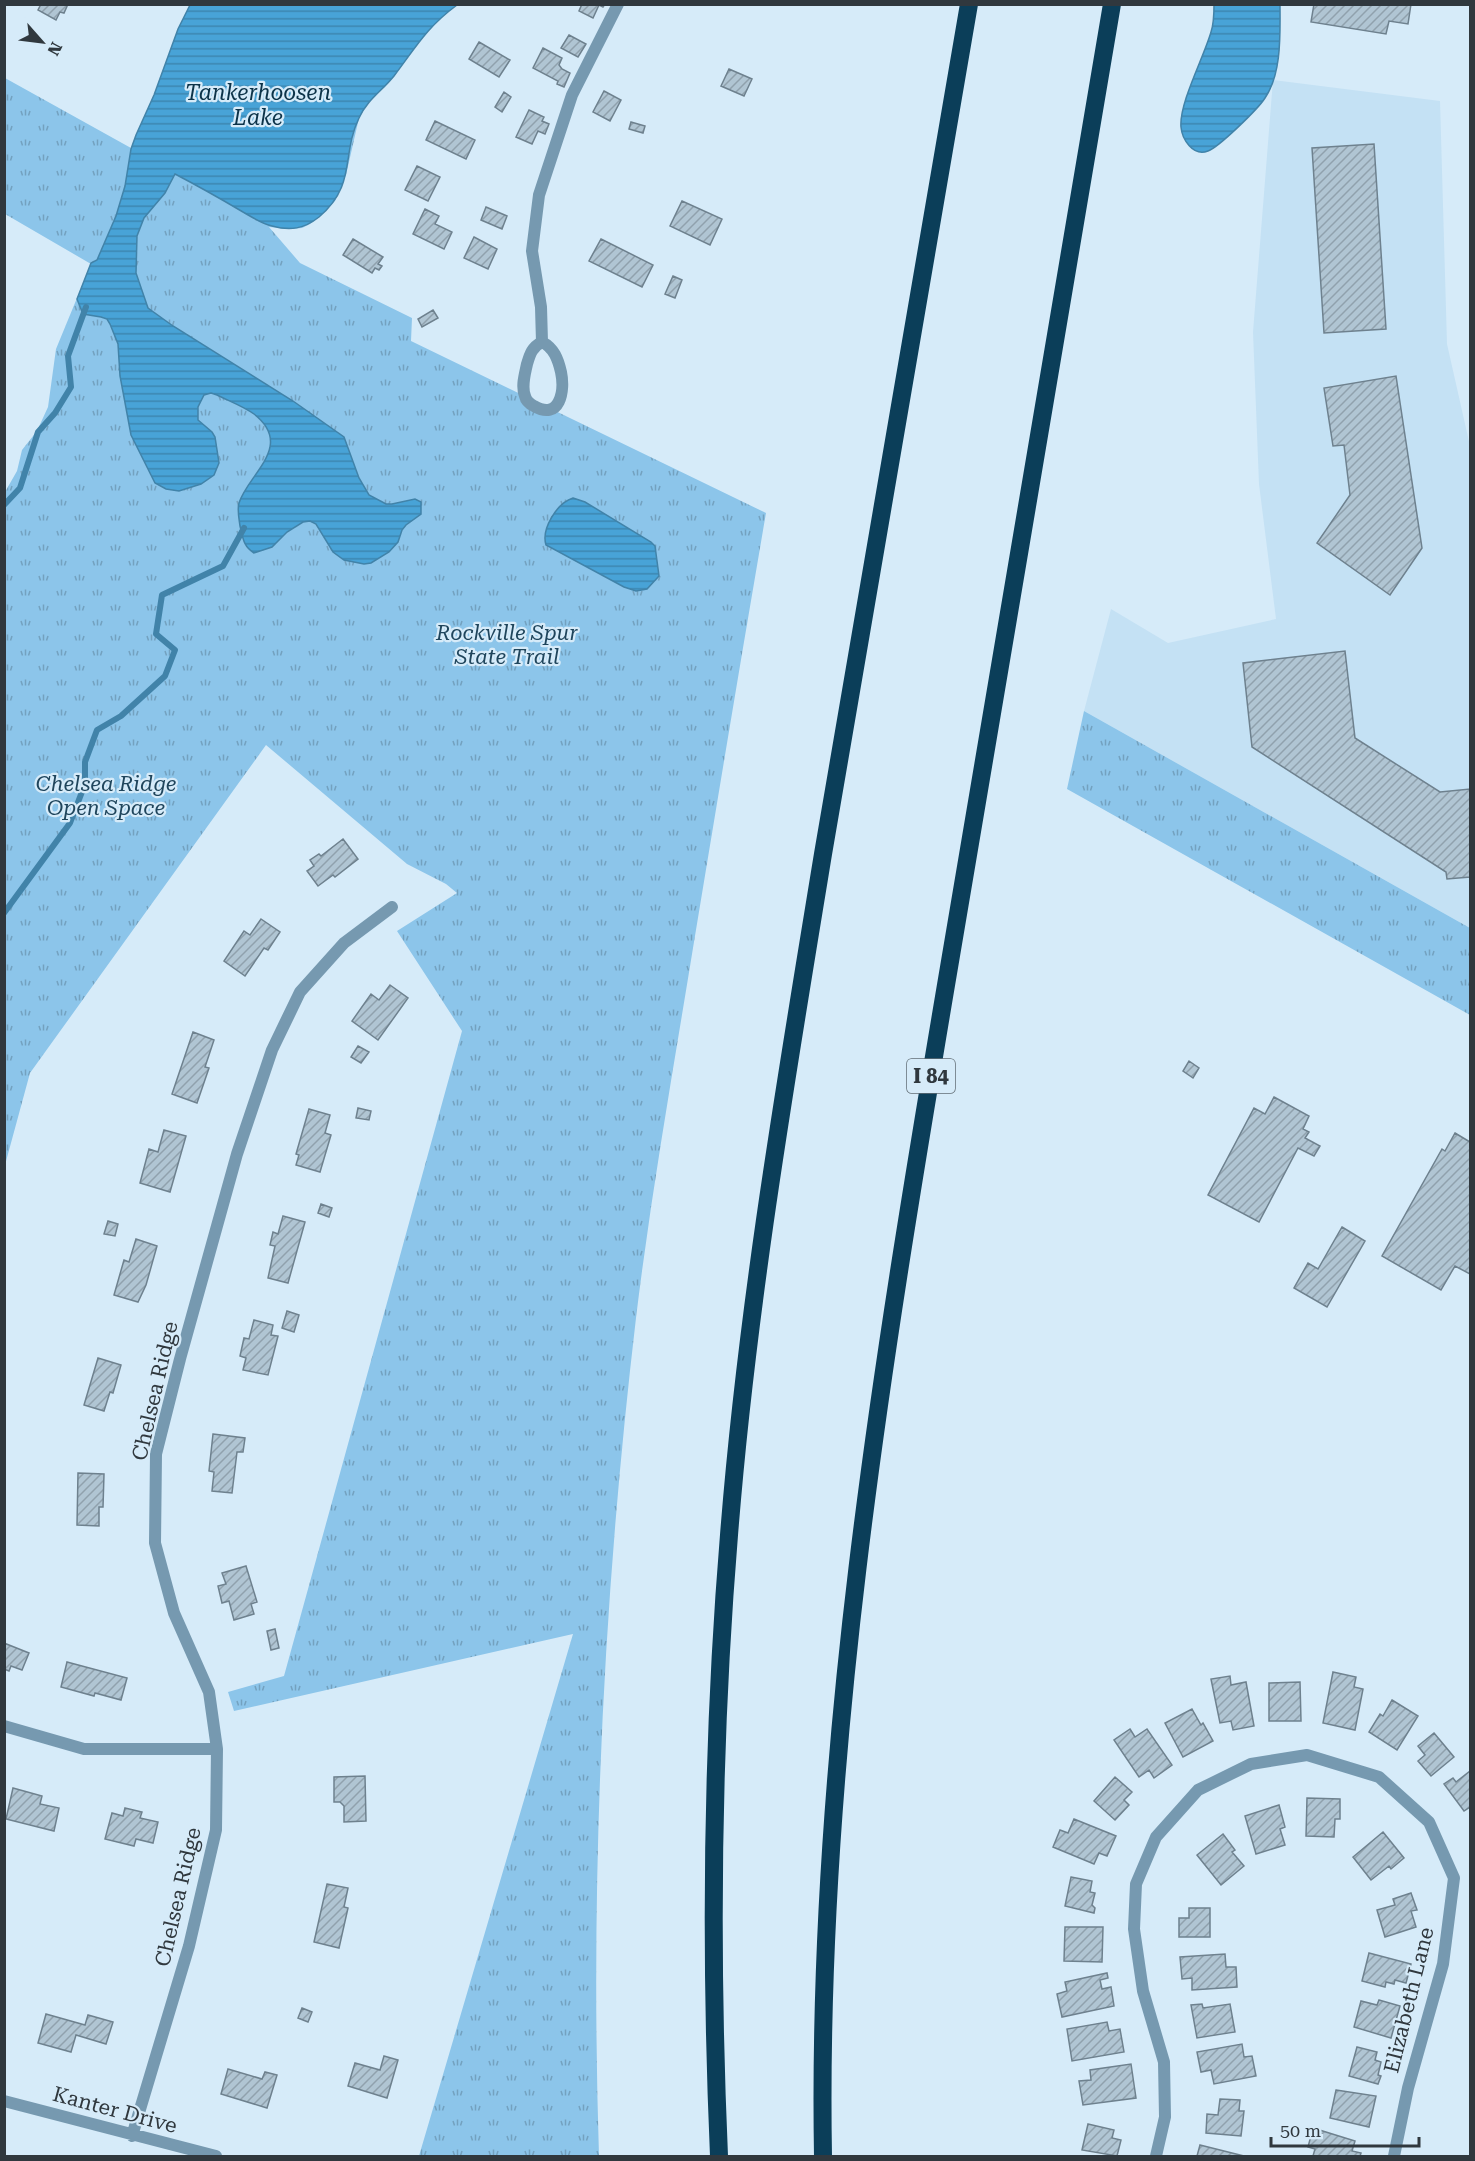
<svg xmlns="http://www.w3.org/2000/svg" width="1475" height="2161" font-family="'Roboto Serif',serif">
<style>
.built{fill:#c4e1f4}
.grass{fill:url(#grass-tufts)}
.water{fill:url(#water-rules);stroke:#4183a9;stroke-width:1.5}
.lines{fill:none;stroke-linecap:round;stroke-linejoin:round}
.stream{stroke:#4183a9;stroke-width:6}
.building{fill:url(#building-hatch);stroke:#6e818e;stroke-width:1.5}
.minor{stroke:#7699b0;stroke-width:12}
.motorway{stroke:#0b3e59;stroke-width:18}
.labels{text-anchor:middle;stroke-width:4.5;stroke-linejoin:round;paint-order:stroke}
.shield{fill:#d6ebf9;stroke:#626e76;stroke-width:1.5}
.shield-label{font-size:20px;font-weight:bold;fill:#30383e}
.park-label{font-size:21px;font-style:italic;fill:#1f455c;stroke:#d6ebf9}
.street-label{font-size:21px;fill:#30383e;stroke:#d6ebf9}
.water-label{font-size:22px;font-style:italic;fill:#0c3349;stroke:#d6ebf9}
</style>
<defs>
<pattern id="grass-tufts" width="24" height="20" patternUnits="userSpaceOnUse" patternTransform="scale(1.5)"><rect width="24" height="20" fill="#8cc5ea"/><path d="M3 7l-1-3M5 7V3M7 7l1-3M15 17l-1-3M17 17v-4M19 17l1-3" fill="none" stroke="#73a1bf"/></pattern>
<pattern id="water-rules" width="6" height="5" patternUnits="userSpaceOnUse" patternTransform="scale(1.5)"><rect width="6" height="5" fill="#48a3d7"/><path d="M0 2.5h6" fill="none" stroke="#3c86b0"/></pattern>
<pattern id="building-hatch" width="6" height="6" patternUnits="userSpaceOnUse" patternTransform="scale(1.5)"><rect width="6" height="6" fill="#b0c5d3"/><path d="M-1 1l2-2M0 6l6-6M5 7l2-2" fill="none" stroke="#90a1ad"/></pattern>
</defs>
<rect width="100%" height="100%" fill="#d6ebf9"/>
<!-- built -->
<path class="built" d="M1273,80L1440,101L1447,344L1470,446V928L1084,711L1111,609L1168,643L1276,619L1259,484L1253,332Z"/>
<!-- grass -->
<path class="grass" d="M190,5H457L439,18L414,47L393,77L370,99L359,118L346,175L335,201L310,224L302,228L291,229L269,227L300,263L412,318L411,341L766,513C741,658 717,803 693,948C673,1071 651,1194 636,1318C603,1597 590,1876 599,2156H419L573,1634L234,1711L228,1692L284,1676L462,1031L397,931L457,893L446,884L407,864L266,745L30,1073L5,1165V492L17,471L22,450L37,431L48,407L56,349L91,264L5,214V78L131,148L154,95L178,29Z
M1084,711L1470,928V1015L1067,789Z"/>
<!-- water -->
<path class="water" d="M190,5H457C427,27 416,47 394,76C382,91 367,100 359,118C341,155 357,185 319,217C304,229 290,231 272,226C262,224 252,217 243,212C221,199 198,186 175,174L165,193L144,218L137,236L136,273L148,308L173,326L293,401L344,437L359,478L369,495L386,504H392L415,499L421,502V514L406,525L402,530L398,542L389,552L371,563L364,564L344,560L333,552L316,524L310,521L303,522L287,532L272,547L254,553C243,546 243,538 240,526C239,518 237,510 239,503C248,474 295,446 254,414C243,406 229,401 217,395L211,393L204,395L198,407V420L212,432L215,437L219,463L214,475L201,484L179,491L166,489L155,483L131,435L120,376L118,344L110,324L107,319L101,317L83,314L77,299L91,263L97,260L116,216L125,186L131,149L136,135L154,95L178,29Z
M1214,5H1280C1280,34 1282,73 1265,98C1258,109 1219,147 1208,151C1193,157 1182,139 1181,127C1179,103 1204,57 1211,32C1214,23 1214,13 1214,5Z
M573,498L585,502L651,542L655,546L659,576L647,589L636,591L624,587L546,545C541,529 557,503 573,498Z"/>
<g class="lines">
<!-- stream -->
<path class="stream" d="M4,505L20,488L38,432L55,413L71,387L68,356L86,307
M4,913L70,823L85,784V762L97,730L121,716L165,676L175,650L156,634L162,595L223,566L244,528"/>
</g>
<!-- building -->
<path class="building" d="M37,4H68L64,13L60,12L56,20L38,10L40,6Z
M582,4H605L603,7L599,5L593,18L579,11Z
M1314,4H1411L1408,24L1389,21L1386,34L1311,22Z
M569,35L586,44L578,57L561,48Z
M479,42L510,60L499,77L469,59Z
M543,48L562,58L559,65L562,69L570,73L564,87L557,84L558,81L533,68Z
M729,69L752,79L744,96L721,86Z
M604,91L621,100L610,121L593,112Z
M504,92L511,97L502,112L495,107Z
M529,110L544,117L542,121L549,124L545,134L538,131L532,144L516,137Z
M435,121L475,140L466,159L426,140Z
M631,122L645,126L643,133L629,129Z
M1374,144L1386,329L1324,333L1312,148Z
M417,166L440,177L428,201L405,190Z
M682,201L722,219L710,245L670,226Z
M486,207L507,216L502,229L481,220Z
M425,209L439,216L435,224L452,232L444,249L413,234Z
M474,237L497,249L488,269L464,258Z
M353,239L383,257L378,264L382,266L379,270L375,268L372,273L343,255Z
M601,239L653,265L642,287L589,261Z
M673,276L682,280L675,298L665,294Z
M433,310L438,318L422,327L418,319Z
M1396,376L1422,548L1390,595L1317,543L1350,495L1344,445L1333,446L1324,388Z
M1345,651L1355,738L1440,792L1470,789V877L1447,879L1446,872L1252,747L1243,663Z
M343,839L358,859L335,877L333,875L318,886L307,871L314,866L310,860L319,854L321,856Z
M261,919L280,932L268,950L264,948L245,976L224,961L244,931L250,935Z
M390,985L408,998L378,1040L352,1021L371,994L379,1000Z
M193,1032L214,1040L205,1067L209,1068L197,1103L172,1094Z
M358,1046L369,1052L361,1063L351,1057Z
M1189,1061L1199,1068L1193,1078L1183,1071Z
M1274,1097L1309,1116L1303,1129L1309,1132L1305,1138L1320,1146L1314,1156L1298,1148L1259,1222L1208,1195L1254,1108L1265,1114Z
M358,1108L371,1111L369,1120L356,1118Z
M309,1109L330,1115L325,1133L331,1135L320,1172L296,1165L299,1155L296,1154Z
M164,1130L186,1136L170,1192L140,1183L149,1149L158,1152Z
M1455,1133L1470,1142V1274L1455,1266L1441,1290L1382,1256L1442,1149L1445,1151Z
M321,1204L332,1208L329,1217L318,1213Z
M283,1216L305,1222L288,1283L268,1278L275,1246L270,1245L273,1232L278,1234Z
M108,1221L118,1224L115,1236L104,1234Z
M1342,1227L1365,1241L1327,1307L1294,1288L1308,1263L1318,1269Z
M136,1239L157,1246L146,1285L138,1302L114,1295L124,1260L129,1262Z
M287,1311L299,1315L294,1332L282,1328Z
M254,1320L273,1325L271,1335L278,1336L268,1375L243,1370L246,1358L240,1356L244,1338L249,1339Z
M98,1358L121,1365L113,1393L110,1392L104,1411L84,1405Z
M213,1434L245,1438L243,1452H237L232,1493L212,1491L214,1472L209,1471Z
M78,1473L104,1474L103,1507H99V1526L77,1525Z
M246,1566L257,1602L251,1604L254,1614L234,1620L229,1601L222,1603L218,1586L226,1584L222,1573Z
M275,1629L279,1648L271,1650L267,1631Z
M4,1643L29,1653L22,1670L11,1666L9,1671L4,1669Z
M67,1662L127,1678L121,1700L95,1693L94,1696L61,1687Z
M1333,1672L1356,1677L1354,1687L1363,1689L1355,1730L1323,1723Z
M1230,1676L1231,1685L1246,1682L1254,1726L1233,1730L1231,1721L1220,1723L1211,1679Z
M1300,1682L1301,1721H1269V1683Z
M1392,1700L1418,1716L1397,1750L1369,1732L1380,1714L1383,1716Z
M1192,1709L1201,1725L1203,1723L1213,1741L1183,1757L1165,1723Z
M1130,1729L1135,1737L1147,1729L1172,1765L1154,1778L1149,1770L1139,1777L1114,1740Z
M1434,1733L1454,1757L1431,1776L1418,1761L1425,1755L1418,1746Z
M1470,1771V1807L1464,1811L1444,1784L1453,1778L1456,1782Z
M365,1776L366,1821L344,1822V1806L340,1802H334V1777Z
M1115,1777L1132,1792L1124,1800L1129,1805L1115,1820L1094,1801Z
M13,1788L42,1796L40,1804L59,1808L54,1831L6,1819Z
M1307,1798L1340,1799V1819H1335L1334,1837L1306,1836Z
M1279,1805L1285,1827L1280,1829L1285,1845L1256,1854L1245,1816Z
M125,1808L142,1812L140,1818L158,1822L153,1843L136,1839L134,1846L105,1839L112,1813L123,1816Z
M1074,1819L1116,1836L1107,1856L1099,1853L1094,1864L1053,1847L1060,1830L1068,1833Z
M1383,1832L1404,1858L1391,1869L1389,1866L1371,1880L1353,1857Z
M1223,1834L1235,1850L1232,1852L1244,1866L1221,1885L1197,1855Z
M1071,1877L1092,1881L1090,1892L1095,1893L1092,1905L1095,1908L1094,1913L1065,1906Z
M327,1884L348,1888L344,1907L348,1908L339,1948L314,1942Z
M1411,1893L1417,1910L1411,1911L1416,1927L1385,1937L1377,1910L1395,1905L1393,1899Z
M1189,1908H1210V1937H1179V1918H1189Z
M1065,1927H1103L1102,1962L1064,1961Z
M1369,1953L1411,1964L1406,1983L1395,1980L1394,1984L1386,1982L1385,1987L1362,1981Z
M1225,1954L1226,1967H1236L1237,1987L1192,1990V1978L1182,1979L1180,1957Z
M1107,1973L1108,1978L1100,1980L1102,1989L1111,1987L1114,2006L1062,2017L1057,1994L1067,1991L1065,1982Z
M1379,2000L1400,2006L1391,2038L1354,2027L1361,2001L1377,2005Z
M1202,2004L1203,2008L1230,2004L1235,2032L1197,2038L1191,2005Z
M302,2008L312,2012L308,2022L298,2018Z
M46,2014L85,2025L88,2015L113,2022L106,2044L76,2035L71,2052L38,2043Z
M1107,2022L1109,2031L1120,2029L1124,2052L1072,2061L1067,2029Z
M1242,2044L1244,2057L1252,2056L1256,2076L1214,2084L1211,2070L1201,2072L1197,2052Z
M1357,2047L1377,2052L1375,2060L1381,2062L1378,2075L1381,2076L1378,2084L1349,2076Z
M384,2056L398,2060L387,2098L348,2086L355,2063L380,2070Z
M1131,2064L1136,2098L1083,2105L1079,2081L1091,2080L1090,2070Z
M228,2069L262,2079L265,2072L277,2075L267,2108L221,2094Z
M1336,2090L1376,2096L1369,2127L1330,2118Z
M1220,2099L1240,2100L1239,2111H1244L1241,2136L1206,2133L1207,2114L1218,2115Z
M1088,2124L1114,2130L1112,2138L1121,2140L1117,2156L1082,2150Z
M1313,2128L1355,2141L1352,2151L1361,2153L1360,2156H1313L1315,2149L1308,2147Z
M1200,2145L1244,2156H1197Z"/>
<g class="lines">
<!-- minor -->
<path class="minor" d="M542,342L541,307L532,251L539,195L572,95L618,4
M542,342C554,348 558,359 561,372C565,391 560,421 534,406C530,404 526,401 525,396C521,386 525,374 527,364C530,354 532,347 542,342Z
M4,1726L84,1749H217
M4,2101L216,2156
M132,2136L189,1946L216,1830L217,1749L209,1692L174,1613L155,1543L156,1454L180,1359L237,1154L272,1050L300,992L344,943L392,907
M1156,2156L1165,2117L1164,2062L1143,1991L1134,1929L1136,1884L1156,1837L1198,1790L1251,1764L1307,1755L1379,1777L1429,1822L1454,1878L1443,1964L1408,2088L1394,2156"/>
<!-- motorway -->
<path class="motorway" d="M719,2156C710,1950 712,1741 729,1535C747,1306 786,1080 823,854C871,571 921,288 969,4
M823,2156C816,1763 881,1371 946,985C1002,658 1057,331 1112,4"/>
</g>
<g class="labels">
<!-- shield labels -->
<rect class="shield" x="907" y="1059" width="48" height="34" rx="4.5"/>
<g class="shield-label">
<text x="931" y="1083">I 84</text>
</g>
<!-- park labels -->
<g class="park-label">
<text x="507" y="640">Rockville Spur<tspan x="507" dy="24">State Trail</tspan></text>
<text x="106" y="791">Chelsea Ridge<tspan x="106" dy="24">Open Space</tspan></text>
</g>
<!-- street labels -->
<g class="street-label">
<text transform="translate(155 1391) rotate(-77)" y="7">Chelsea Ridge</text>
<text transform="translate(178 1897) rotate(-77)" y="7">Chelsea Ridge</text>
<text transform="translate(1409 2000) rotate(-76)" y="7">Elizabeth Lane</text>
<text transform="translate(115 2110) rotate(15)" y="7">Kanter Drive</text>
</g>
<!-- water labels -->
<g class="water-label">
<text x="258" y="100">Tankerhoosen<tspan x="258" dy="25">Lake</tspan></text>
</g>
</g>
<!-- border -->
<rect width="1475" height="2161" fill="none" stroke="#30383e" stroke-width="12"/>
<!-- north arrow -->
<g transform="translate(42 42) rotate(118)" stroke="#d6ebf9" stroke-width="4.5" paint-order="stroke">
<path d="M0-4.5L10 22L0 15L-10 22Z" fill="#30383e"/>
<text y="-9" font-size="16" font-weight="bold" text-anchor="middle" fill="#30383e">N</text>
</g>
<!-- scale -->
<path d="M1271 2137v9h148v-9" fill="none" stroke="#30383e" stroke-width="3"/>
<text x="1280" y="2137" font-size="18" fill="#30383e" stroke="#d6ebf9" stroke-width="4.5" paint-order="stroke">50 m</text>
</svg>
